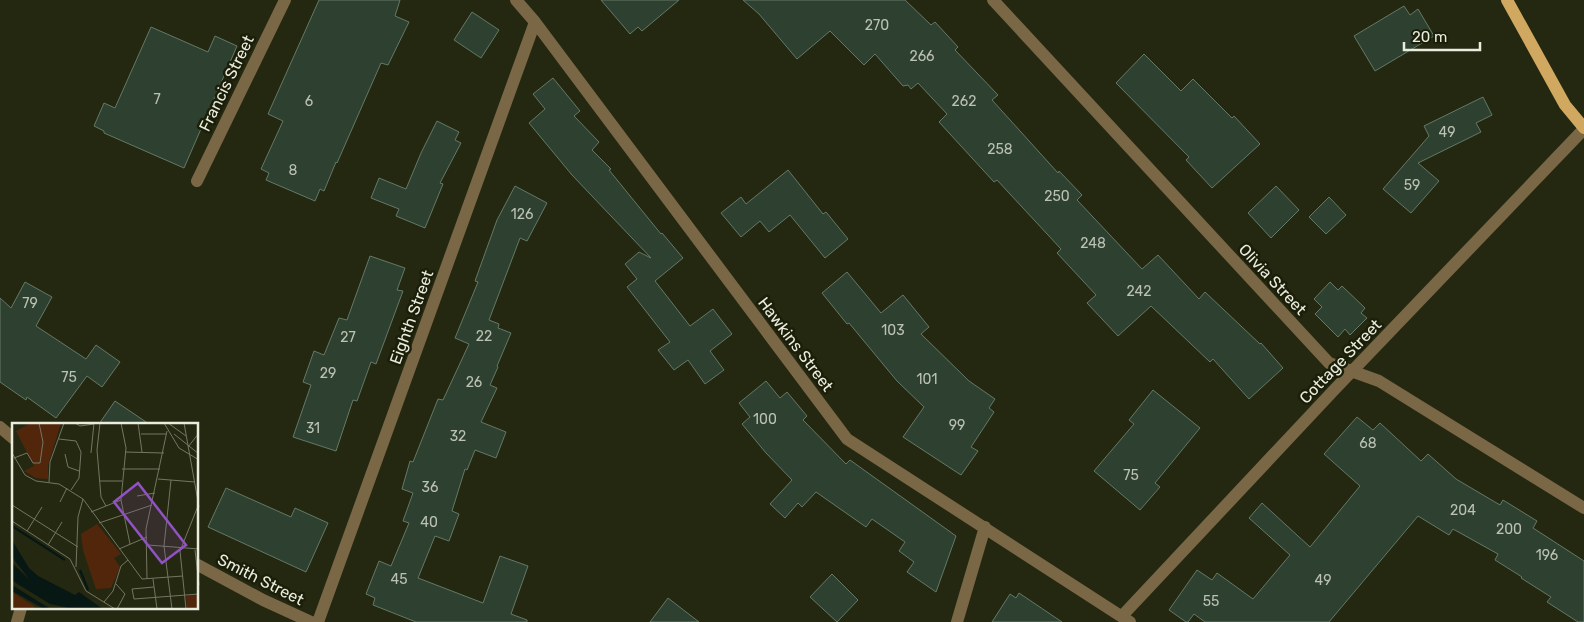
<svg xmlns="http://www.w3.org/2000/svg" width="1584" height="622" font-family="Rubik,sans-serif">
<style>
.building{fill:#2e4131;stroke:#647966}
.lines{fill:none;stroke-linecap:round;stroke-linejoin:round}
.minor{stroke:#7a6745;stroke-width:12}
.major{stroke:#d0a85f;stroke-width:12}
.labels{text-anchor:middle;stroke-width:5;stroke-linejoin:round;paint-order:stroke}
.number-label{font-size:14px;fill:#bbc1b3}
.street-label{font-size:16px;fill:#eaecde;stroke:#1b1e08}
.inset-river{fill:none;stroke:#061714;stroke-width:2.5}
.inset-road{fill:none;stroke:#747663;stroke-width:1}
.view{fill:#9152c5;fill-opacity:0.15;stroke:#9152c5;stroke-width:2.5}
.inset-edge{fill:none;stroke:#eaecde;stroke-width:2.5}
</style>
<rect width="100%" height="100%" fill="#252811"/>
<!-- building -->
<path class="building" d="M319,0H400L395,16L409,22L388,65L381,63L337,163L336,162L324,191L320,189L315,201L266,180L269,173L261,169L283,121L268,114Z
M601,0H679L642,31L638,27L630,34Z
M743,0H905L931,25L935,22L958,47L955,50L998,95L992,100L1058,173L1059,171L1082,195L1077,200L1142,269L1158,255L1199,299L1205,292L1260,344L1261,343L1283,368L1249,399L1213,359L1210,362L1151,306L1118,336L1087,303L1096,295L1057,253L1061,249L997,180L994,182L939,122L947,114L918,83L911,89L908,85L903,86L875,54L864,65L830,31L797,59L759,14Z
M1404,6L1410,15L1418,9L1434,36L1375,71L1354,36Z
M472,12L499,30L481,58L454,40Z
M151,27L208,52L215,36L237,46L184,168L104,133V131L94,126L104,103L115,108Z
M1144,54L1181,91L1193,79L1232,118L1234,116L1260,144L1212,188L1186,160L1189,157L1116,83Z
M553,78L580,111L574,116L599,142L592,150L611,169L609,170L661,234L662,233L683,258L655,281L690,326L713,309L732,334L710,351L724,370L705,384L688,360L674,370L658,350L670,342L627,287L637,279L625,264L639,252L651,258L572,175L529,123L545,109L533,94Z
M1483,97L1492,115L1476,123L1481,132L1418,163L1439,181L1411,213L1383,189L1429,136L1424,126Z
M437,121L459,132L455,140L461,143L440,183L443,184L425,228L396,216L399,209L371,198L379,178L406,189L421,153Z
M788,170L823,214L826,212L848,239L825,258L790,215L769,232L760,221L741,237L721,213L741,197L746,204Z
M515,186L547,203L527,241L520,238L489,320L499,324L498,328L511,333L497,366L498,367L490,385L497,388L481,422L506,432L496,458L475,450L467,470L465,469L452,511L459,514L449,541L435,536L418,578L483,603L500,556L528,566L511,614L527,620V622H416L373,605L375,598L366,594L379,561L391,566L409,523L403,521L413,493L402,489L410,461L413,462L438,399L443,400L469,344L455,338L478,282L475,281L497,220Z
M1276,186L1299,210L1271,238L1248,213Z
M1329,197L1346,215L1326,234L1309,217Z
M370,256L405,268L397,290L403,291L376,364L371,362L357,401L353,400L336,451L293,437L311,385L303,382L314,351L324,355L339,318L347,320Z
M847,272L881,313L903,295L929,327L921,334L969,381L995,399L989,408L994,412L971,447L978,451L961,475L903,437L924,407L897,381L849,323L847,324L822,293Z
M25,282L52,297L36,326L86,359L96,345L120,362L102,387L87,376L56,418L27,397L26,400L0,382V298L11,308Z
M1330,282L1338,290L1342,286L1365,308L1361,313L1367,318L1350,335L1345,329L1338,337L1315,314L1322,307L1314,299Z
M766,381L780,398L787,392L807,416L803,420L846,464L850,460L956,536L936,592L907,572L914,562L899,551L905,542L872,519L866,527L816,492L802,507L798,503L785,518L770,504L792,480L766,453L742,424L750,417L739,403Z
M1153,390L1200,428L1155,483L1160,487L1140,510L1094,471L1134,424L1129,420Z
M115,401L149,424H99Z
M1357,417L1373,430L1380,423L1421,461L1428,454L1456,479L1500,505L1503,500L1537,521L1533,528L1584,561V622H1578L1547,602L1551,597L1521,578L1522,577L1495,560L1498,554L1453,529L1449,535L1418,516L1329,622H1205L1194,614L1188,622H1186L1169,610L1197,570L1212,580L1217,573L1253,599L1290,555L1249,518L1262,503L1310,547L1360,486L1324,454Z
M226,488L291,517L295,508L328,523L306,572L208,527Z
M832,574L858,600L837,622L810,597Z
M1019,593L1062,622H992L1010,594L1016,598Z
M668,598L699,622H650Z"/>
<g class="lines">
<!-- minor -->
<path class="minor" d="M516,0L535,22L847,439L1130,622
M993,0L1329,363L1379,381L1584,508
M197,181L285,0
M0,427L14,439
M198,565L263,600L311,622
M1122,616L1335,389L1584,129
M17,622L21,608
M318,622L535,22
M957,622L985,527"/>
<!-- major -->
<path class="major" d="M1507,0L1565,105L1584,128"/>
</g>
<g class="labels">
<!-- number labels -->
<g class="number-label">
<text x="877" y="30">270</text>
<text x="922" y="61">266</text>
<text x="157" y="104">7</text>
<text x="309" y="106">6</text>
<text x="964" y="106">262</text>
<text x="1447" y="137">49</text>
<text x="1000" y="154">258</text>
<text x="293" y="175">8</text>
<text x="1412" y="190">59</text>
<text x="1057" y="201">250</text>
<text x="522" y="219">126</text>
<text x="1093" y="248">248</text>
<text x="1139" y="296">242</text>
<text x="30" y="308">79</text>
<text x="893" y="335">103</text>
<text x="484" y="341">22</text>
<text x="348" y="342">27</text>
<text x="328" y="378">29</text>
<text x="69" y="382">75</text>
<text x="927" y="384">101</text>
<text x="474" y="387">26</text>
<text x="765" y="424">100</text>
<text x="957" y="430">99</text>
<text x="313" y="433">31</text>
<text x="458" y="441">32</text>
<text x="1368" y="448">68</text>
<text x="1131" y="480">75</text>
<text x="430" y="492">36</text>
<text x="1463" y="515">204</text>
<text x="429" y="527">40</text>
<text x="1509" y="534">200</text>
<text x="1547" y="560">196</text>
<text x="399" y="584">45</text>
<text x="1323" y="585">49</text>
<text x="1211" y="606">55</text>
</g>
<!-- street labels -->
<g class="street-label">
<text transform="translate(226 83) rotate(-64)" y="6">Francis Street</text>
<text transform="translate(1273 279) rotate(47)" y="6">Olivia Street</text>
<text transform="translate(411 317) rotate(-70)" y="6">Eighth Street</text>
<text transform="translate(796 344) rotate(53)" y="6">Hawkins Street</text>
<text transform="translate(1340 361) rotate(-46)" y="6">Cottage Street</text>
<text transform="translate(261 579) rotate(27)" y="6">Smith Street</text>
</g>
</g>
<!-- overview -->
<g transform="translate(12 423)">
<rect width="186" height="186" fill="#252811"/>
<path d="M19,0H49L36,42V56L24,55L12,48L22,43L4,8ZM85,101L109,131L102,135L108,144L99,165L84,166L71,127L69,111ZM0,169L22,183L24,186H0ZM186,172V186H175L174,173Z" fill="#52260b"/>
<path d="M0,117L17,145L26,153L63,172L67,169L91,186H62L38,181L4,160L0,157V140L17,156L0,134ZM0,162L29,180L39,186H32L11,174L0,168Z" fill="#061714"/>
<path class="inset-river" d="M0,103L53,137M68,147L76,167"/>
<path class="inset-road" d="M63,0L68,3L82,1M88,0L85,27L89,74L94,83M109,0L114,25L109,77L118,121M126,0L130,29M152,0L167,25L187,37M156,0L174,13M172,0L187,84M129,11H154M162,11L187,31M47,16L64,18L69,29L67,55L59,67M176,24L187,10M113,29L152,30M0,30L13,52L24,58L47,61L71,76L130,156L171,153M79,30L82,0M53,31L56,44L67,48M2,35L15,30L21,40H28L31,19L27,0M110,46H148M146,56L183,59M159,57L152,123L160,186M88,58H110M37,59L38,39L52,0M125,73L143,70M48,79L55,65M0,82L66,124M79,89L109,77M0,98L58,136L74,168L103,186M87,100L140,82M15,108L30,84M36,122L50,99M136,122L187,126M107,126L135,114M183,127L187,162M64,144L66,94L71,76M135,156L134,106L155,8M141,156L145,186M104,161L113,171L105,186M142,164L120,166L122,176L187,171M92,179L101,168L109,143L116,137M174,186L168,128L186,83"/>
<path class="view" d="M126,60L174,122L150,140L102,79Z"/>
<rect width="186" height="186" class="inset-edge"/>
</g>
<!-- scale -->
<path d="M1404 42v8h76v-8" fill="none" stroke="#eaecde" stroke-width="2.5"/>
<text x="1412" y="42" font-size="15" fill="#eaecde" stroke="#1b1e08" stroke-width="4" paint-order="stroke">20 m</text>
</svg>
